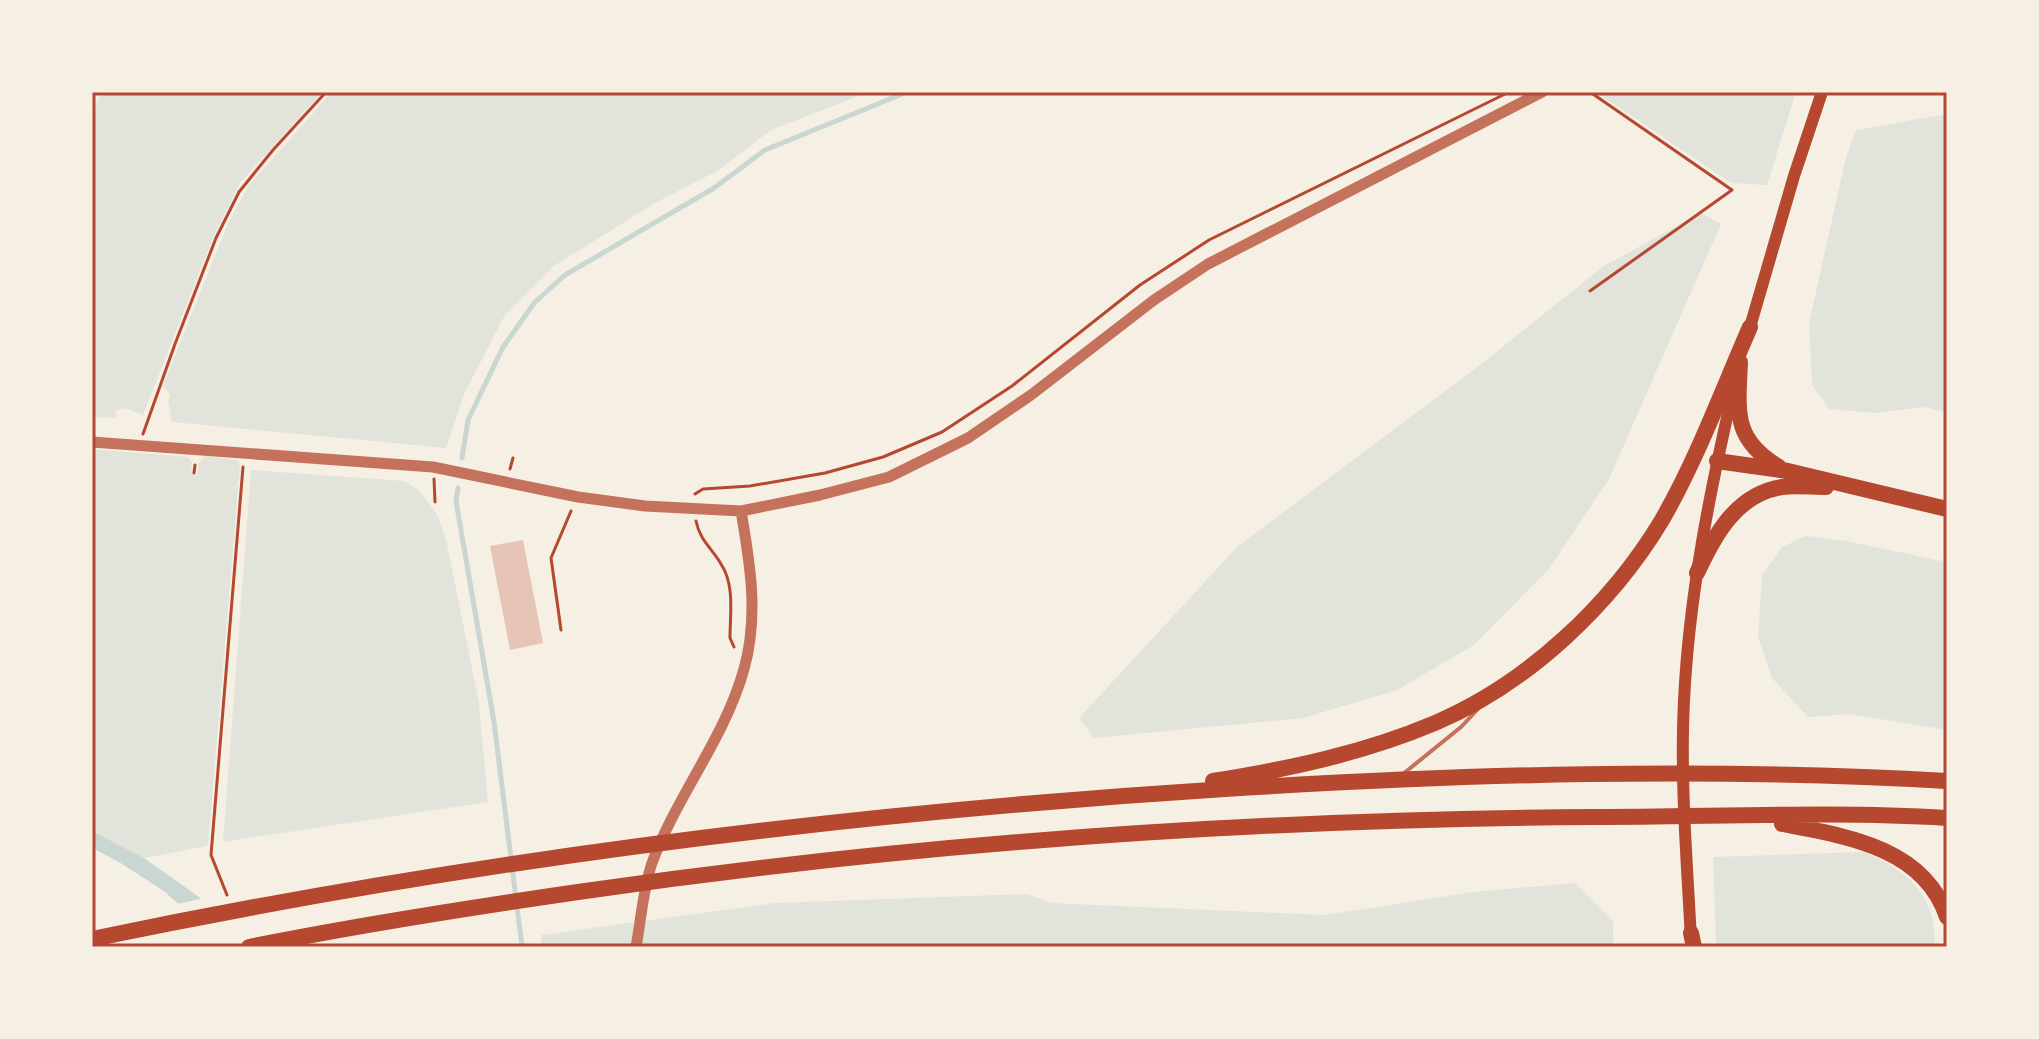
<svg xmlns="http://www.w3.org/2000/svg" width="2039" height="1039" font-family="'Asap Condensed',sans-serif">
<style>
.green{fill:#e2e4dc}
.water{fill:#c9d6d2}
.pier{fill:#f6efe4}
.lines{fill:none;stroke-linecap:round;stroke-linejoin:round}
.stream{stroke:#c9d6d2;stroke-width:5}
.building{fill:#e6c5b7}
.path{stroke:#b5482f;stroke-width:3}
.service{stroke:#c5725c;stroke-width:4}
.tertiary{stroke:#c5725c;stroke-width:11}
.secondary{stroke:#b5482f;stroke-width:12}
.motorway{stroke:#b5482f;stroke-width:16}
.neatline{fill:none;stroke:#b5482f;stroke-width:3}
</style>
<rect width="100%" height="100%" fill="#f6efe4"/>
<!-- green -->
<path class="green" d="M105,92H322L240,183L214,235L143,415L125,408L115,411L117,418L92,417V120L98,99Z
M332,92H869L771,130L717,171L655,203L554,266L505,315L464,394L446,448L172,422L168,401L170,395L163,385L229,221L249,185Z
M1596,92H1796L1767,185L1731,183Z
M1947,114V412L1925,407L1875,413L1829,409L1812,385L1809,323L1846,157L1856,130Z
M1701,213L1721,224L1609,479L1549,569L1474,645L1397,690L1303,718L1094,738L1079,718L1238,546L1485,361L1604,266Z
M92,449L188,457L192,462L191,474L197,476L199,462L205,456L237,460L240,465L208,846L144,858L92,831Z
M251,470L404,481L419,490L438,516L447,544L479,703L488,802L223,842Z
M1806,536L1846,541L1947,562V730L1850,714L1808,717L1772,678L1758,637L1762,575L1782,547Z
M1864,852C1909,872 1936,894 1935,947H1716L1713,857Z
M1575,883L1613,921V947H541V935L775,903L1028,894L1051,903L1325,915L1473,892Z"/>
<!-- water -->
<path class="water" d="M92,831L144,858L199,897L227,939L199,923L164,891L119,862L92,848Z"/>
<!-- pier -->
<path class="pier" d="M205,898L231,937L236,947H210L196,925L172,905Z"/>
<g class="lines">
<!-- stream -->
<path class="stream" d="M462,458L468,420L503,347L535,302L565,275L714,188L765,150L907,92
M458,488L456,501L494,722L522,947"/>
</g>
<!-- building -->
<path class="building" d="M523,540L543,643L510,650L490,546Z"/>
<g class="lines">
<!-- path -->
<path class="path" d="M1590,92L1732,190L1590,291
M143,434L175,344L216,238L239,192L273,150L326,92
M510,469L513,458
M194,473L195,465
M434,479L435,502
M695,494L703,489L750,486L825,473L883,457L942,432L1012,386L1140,285L1209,240L1505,94
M696,521C700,541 712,548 721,564C735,585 730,614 730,638L734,647
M561,630L551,558L571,511
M227,895L211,855L243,467"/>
<!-- service -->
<path class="service" d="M1403,774L1461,727L1478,709"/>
<!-- tertiary -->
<path class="tertiary" d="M92,442L433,467L578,497L645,506L741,511L820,495L889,477L968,438L1031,395L1154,300L1208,264L1542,92
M636,947C641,920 643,889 652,863C677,795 725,738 744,669C759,616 750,563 741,511"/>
<!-- secondary -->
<path class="secondary" d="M1748,334L1794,176L1822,92
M1691,940C1687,860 1680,781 1684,701C1689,595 1710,490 1734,387"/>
<!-- motorway -->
<path class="motorway" d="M1740,362C1738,411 1732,439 1779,467
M1717,461L1788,471L1947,509
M1697,573C1714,536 1736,494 1782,487C1796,485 1812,487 1826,487
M1213,781C1289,769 1364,753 1435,723C1527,684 1611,605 1662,520C1697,459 1722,391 1750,327
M1782,824C1845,836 1924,847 1947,917
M1691,933L1694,947
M92,939C466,861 844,813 1225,789C1465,774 1707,767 1947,781
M249,947C358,925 468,908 578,892C915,843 1255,819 1595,817C1711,817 1832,811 1947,818"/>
</g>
<!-- border -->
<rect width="2039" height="1039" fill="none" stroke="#f6efe4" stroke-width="188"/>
<rect x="94" y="94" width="1851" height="851" class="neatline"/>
</svg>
